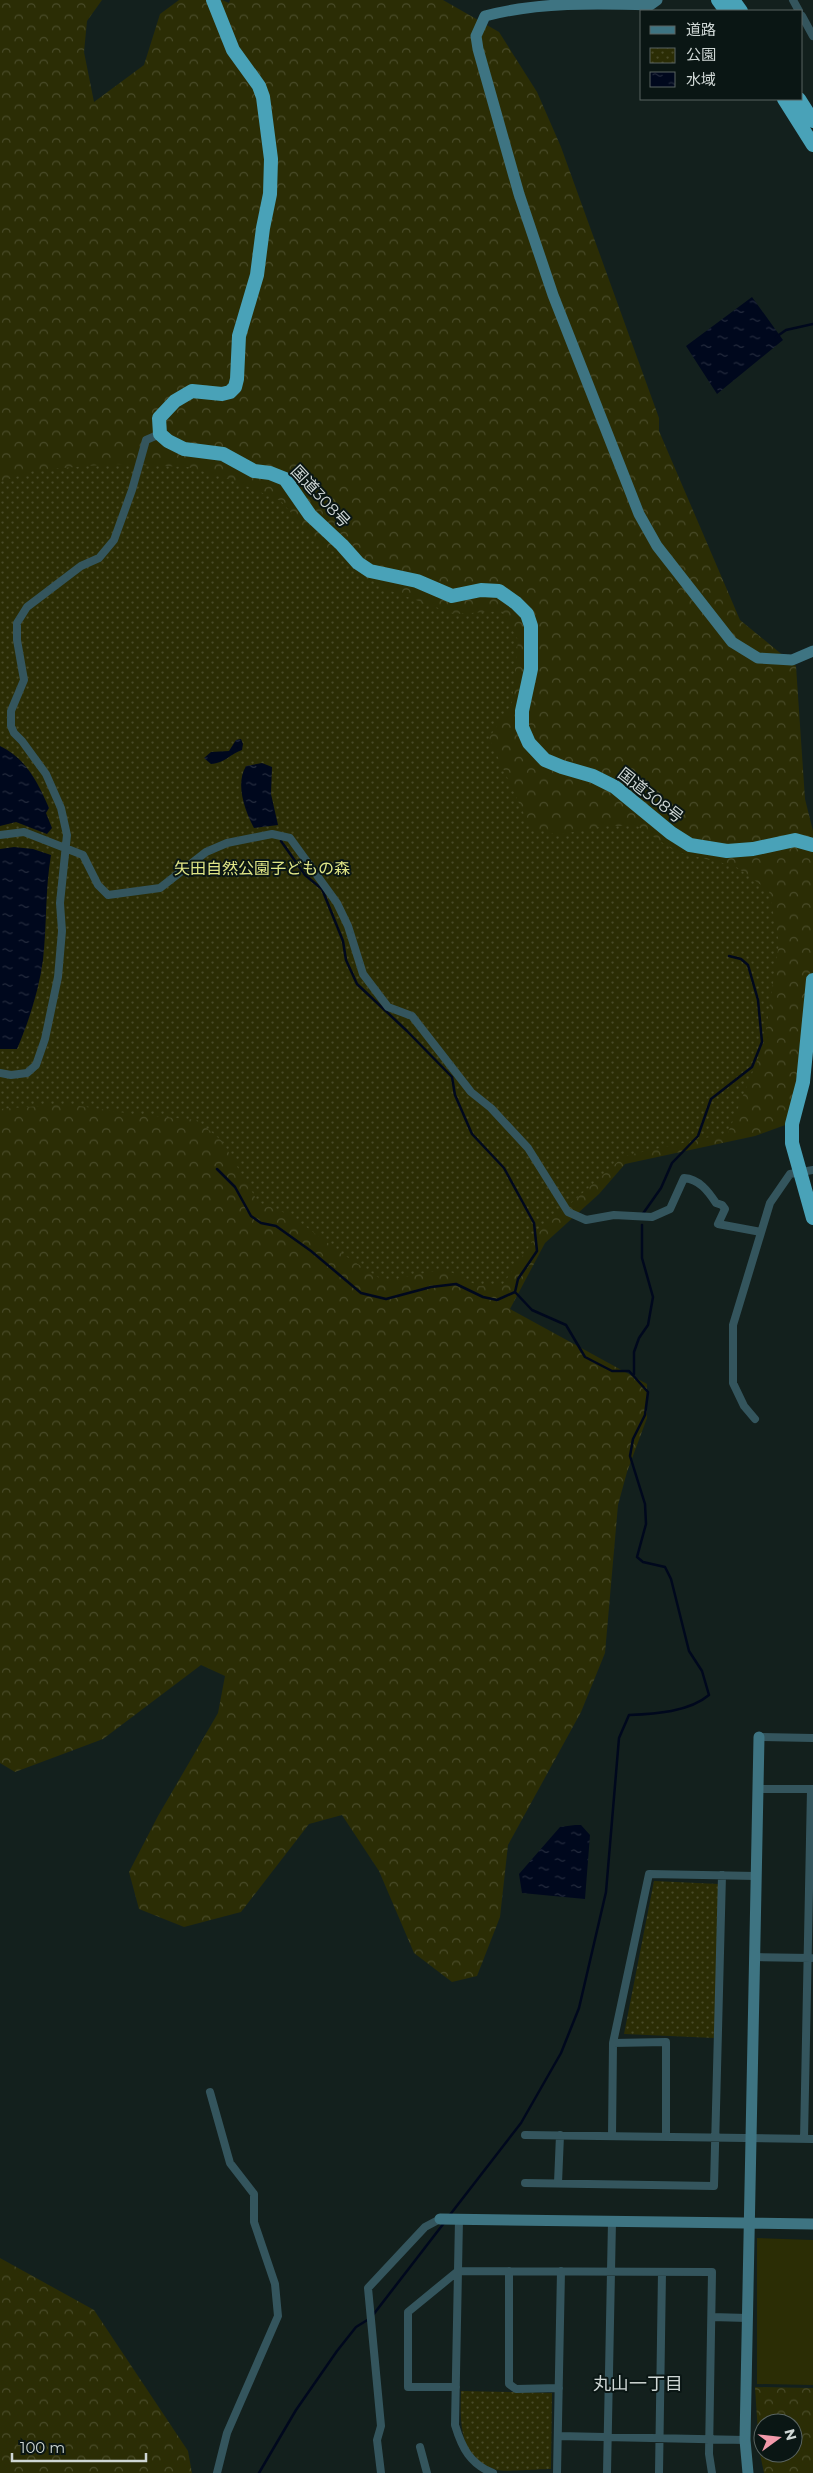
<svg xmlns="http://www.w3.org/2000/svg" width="813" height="2473" font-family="Montserrat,'Noto Sans JP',sans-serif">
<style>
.forest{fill:url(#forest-crowns);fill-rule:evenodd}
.park{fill:url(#park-dots)}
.pitch{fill:#2b2d05}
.water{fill:url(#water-ripples)}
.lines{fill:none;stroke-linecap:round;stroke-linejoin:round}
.stream{stroke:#00081d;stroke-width:2.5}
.street{stroke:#34555d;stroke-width:8}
.secondary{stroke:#3e7482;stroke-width:11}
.highway{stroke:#49a2b8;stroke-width:14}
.labels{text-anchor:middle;stroke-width:4;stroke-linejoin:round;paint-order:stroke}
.street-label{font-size:16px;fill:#cfd7d5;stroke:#0a1614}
.park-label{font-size:16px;fill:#e0e686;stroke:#0a1614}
.neighbourhood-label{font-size:18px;fill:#cfd7d5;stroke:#0a1614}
</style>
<defs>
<pattern id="forest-crowns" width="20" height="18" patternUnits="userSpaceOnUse" patternTransform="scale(1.25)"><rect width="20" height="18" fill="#2b2d05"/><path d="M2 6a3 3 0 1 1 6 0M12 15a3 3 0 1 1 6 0" fill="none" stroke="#494b29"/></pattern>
<pattern id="park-dots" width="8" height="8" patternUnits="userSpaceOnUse" patternTransform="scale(1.25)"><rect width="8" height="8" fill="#2b2d05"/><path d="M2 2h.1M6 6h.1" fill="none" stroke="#494b29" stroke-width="1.8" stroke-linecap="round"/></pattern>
<pattern id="water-ripples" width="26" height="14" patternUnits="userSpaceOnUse" patternTransform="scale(1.25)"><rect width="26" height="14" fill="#00081d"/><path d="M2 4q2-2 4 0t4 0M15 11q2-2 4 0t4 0" fill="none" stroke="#242b3d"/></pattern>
</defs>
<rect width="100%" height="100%" fill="#13201d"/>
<!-- forest -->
<path class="forest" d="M0,0H102L87,21L84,52L94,102L144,65L160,14L179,0H222L229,3L230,0H443L499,32L537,92L561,147L659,418V431L740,620L796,666L805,799L813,831V1027L788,1124L755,1136L625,1164L599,1194L545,1243L510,1309L647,1384V1418L627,1472L618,1505L605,1653L581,1712L508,1845L500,1917L477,1976L452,1982L414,1953L379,1871L342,1815L309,1824L241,1912L184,1927L139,1909L129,1872L158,1816L218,1713L225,1676L201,1665L103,1739L15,1772L0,1763Z
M0,2258L94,2310L188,2451L192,2473H0Z
M755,2387L813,2388V2473H764L759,2449ZM763,2423H793V2453H763Z"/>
<!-- park -->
<path class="park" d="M114,464L188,467L232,480L281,501L323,550L340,552L388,590L455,614L502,611L518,640L512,703L489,738L530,827L557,835L605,826H637L677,852L735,866L769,891L779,943L764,1044L728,1133L624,1156L540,1231L503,1284L478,1286L445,1269L384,1281L344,1255L290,1215L258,1202L222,1141L197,1120L132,1114L67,1104L0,1109V482L36,470Z
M654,1881L719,1884L715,2038L624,2034Z
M461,2391L552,2393L551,2469C541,2469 503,2472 497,2470C459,2459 460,2424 461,2391Z"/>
<!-- pitch -->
<path class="pitch" d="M757,2238L813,2240V2385L757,2384Z"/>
<!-- water -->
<path class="water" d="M752,297L783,340L717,394L686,346Z
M241,739L243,744L242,750C230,754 225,763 211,764L204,758L211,752L229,751L236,740Z
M0,746C26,758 38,783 49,808L46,813L52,828L47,834L16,822L0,826Z
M262,763L272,767L271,794L278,825L254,828C245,811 235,784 246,766Z
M14,847L33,849L51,855C45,890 47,925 43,960C39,990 29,1021 17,1049H0V849Z
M575,1825H581L590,1835L585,1899L522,1893L519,1874L560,1827Z"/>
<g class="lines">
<!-- stream -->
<path class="stream" d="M776,337L786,330L813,324
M281,841L305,875L322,889L343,941L346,960L357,984L407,1031L452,1077L455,1095L472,1134L504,1168L534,1223L537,1251L518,1279L515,1292L532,1310L566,1325L585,1357L612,1371H629L648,1392L645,1415L633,1439L630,1456L645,1504L646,1524L637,1557L643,1562L665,1567L671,1579L689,1651L702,1671L709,1695C689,1712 655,1714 629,1715L619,1738L606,1892L579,2008L561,2053L521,2123L449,2216
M217,1169L235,1187L251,1216L261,1223L276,1226L311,1251L361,1293L386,1299L431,1287L456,1284L483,1297L497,1300L515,1292
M642,1215L661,1188L672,1163L698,1136L711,1099L752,1067L762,1042L758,1000L748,965L741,959L729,956
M634,1374V1352L639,1338L648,1325L653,1297L642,1258V1225
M373,2315L444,2223
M259,2473L296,2410L337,2351L356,2327L369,2319"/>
<!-- street -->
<path class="street" d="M793,0L799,11
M802,16L813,36
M0,835L24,832L83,855L98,885L108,895L160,888L206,852L227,843L272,834L290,838L337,903L348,926L363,974L388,1007L412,1016L471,1092L491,1108L528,1148L568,1212L586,1220L614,1215L652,1217L670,1209L684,1178C699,1179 708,1191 716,1203L722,1205L725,1209L718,1224L761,1232
M0,1073L11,1075L27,1073L36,1065L45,1039L58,977L62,931L60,903L67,835L61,808L46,774L22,741L14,733L11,726V711L24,680L17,640V623L27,607L81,566L99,558L114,540L132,490L146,440L160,434
M755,1419L744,1406L733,1383V1325L770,1203L790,1174L813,1170
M759,1737L813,1738
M758,1789H813
M754,1957L811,1958
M613,2043L666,2042V2137
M210,2092L230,2163L254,2194V2222L275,2284L278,2316L227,2433L217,2473
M525,2135L813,2139
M612,2136L613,2043L649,1874L756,1876
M804,2139L811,1789
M525,2183L714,2186L722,1875
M558,2183L560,2135
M459,2219L455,2425C462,2448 470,2464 493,2473
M509,2271V2384L516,2389L559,2388
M712,2317L747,2318
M456,2387H408V2312L458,2271L712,2272L709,2454L712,2473
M558,2436L745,2440
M420,2447L427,2473
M381,2473L377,2440L381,2426L368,2288L425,2227L440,2219
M557,2473L561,2271
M607,2473L612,2221
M659,2473L662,2272"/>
<!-- secondary -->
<path class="secondary" d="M657,0L650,5C597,3 537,2 485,16L476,36L478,49L519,194L553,295L639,514L657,546L732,642L758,658L792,660L813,651
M440,2219L813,2224
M748,2473L745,2440L759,1737"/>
<!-- highway -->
<path class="highway" d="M213,0L233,50L259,86L263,97L271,159L270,194L263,228L257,275L239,336L237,379L235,387L230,392L222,394L192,391L175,401L159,418L160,434L168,441L184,449L223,454L254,471L270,473L285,479L310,515L342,545L358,563L370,571L417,581L452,596L481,590L499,591L516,603L527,614L531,626V669L522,711V727L529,743L545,760L562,767L593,776L615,787L671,833L690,845L727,851L753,849L795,840L813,845
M718,0L726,11
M733,0L741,11
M784,99L813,145
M799,99L813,121
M813,980L803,1082L792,1124V1143L813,1218"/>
</g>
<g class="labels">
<!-- street labels -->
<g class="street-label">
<text transform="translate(321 496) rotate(47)" y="6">国道308号</text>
<text transform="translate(651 795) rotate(38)" y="6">国道308号</text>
</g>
<!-- park labels -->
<g class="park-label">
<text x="262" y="874">矢田自然公園子どもの森</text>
</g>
<!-- neighbourhood labels -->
<g class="neighbourhood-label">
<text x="638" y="2390">丸山一丁目</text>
</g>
</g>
<!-- legend -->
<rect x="640" y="10" width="162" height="90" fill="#0a1614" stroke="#596361"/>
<rect x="650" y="26" width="25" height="8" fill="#3e7482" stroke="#596361"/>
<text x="686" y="35" font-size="15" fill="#cfd7d5">道路</text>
<rect x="650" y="48" width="25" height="15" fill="url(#park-dots)" stroke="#596361"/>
<text x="686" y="60" font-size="15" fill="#cfd7d5">公園</text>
<rect x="650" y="72" width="25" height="15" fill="url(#water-ripples)" stroke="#596361"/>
<text x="686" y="85" font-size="15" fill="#cfd7d5">水域</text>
<!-- north arrow -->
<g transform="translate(778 2438) rotate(75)"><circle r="24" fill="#0a1614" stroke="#596361"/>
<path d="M0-4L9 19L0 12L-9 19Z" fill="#f39aab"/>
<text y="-8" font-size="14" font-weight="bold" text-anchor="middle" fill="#cfd7d5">N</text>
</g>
<!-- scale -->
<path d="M12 2453v8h134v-8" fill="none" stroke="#cfd7d5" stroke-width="2.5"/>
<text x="20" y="2453" font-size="15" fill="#cfd7d5" stroke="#0a1614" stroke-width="4" paint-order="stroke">100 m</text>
</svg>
